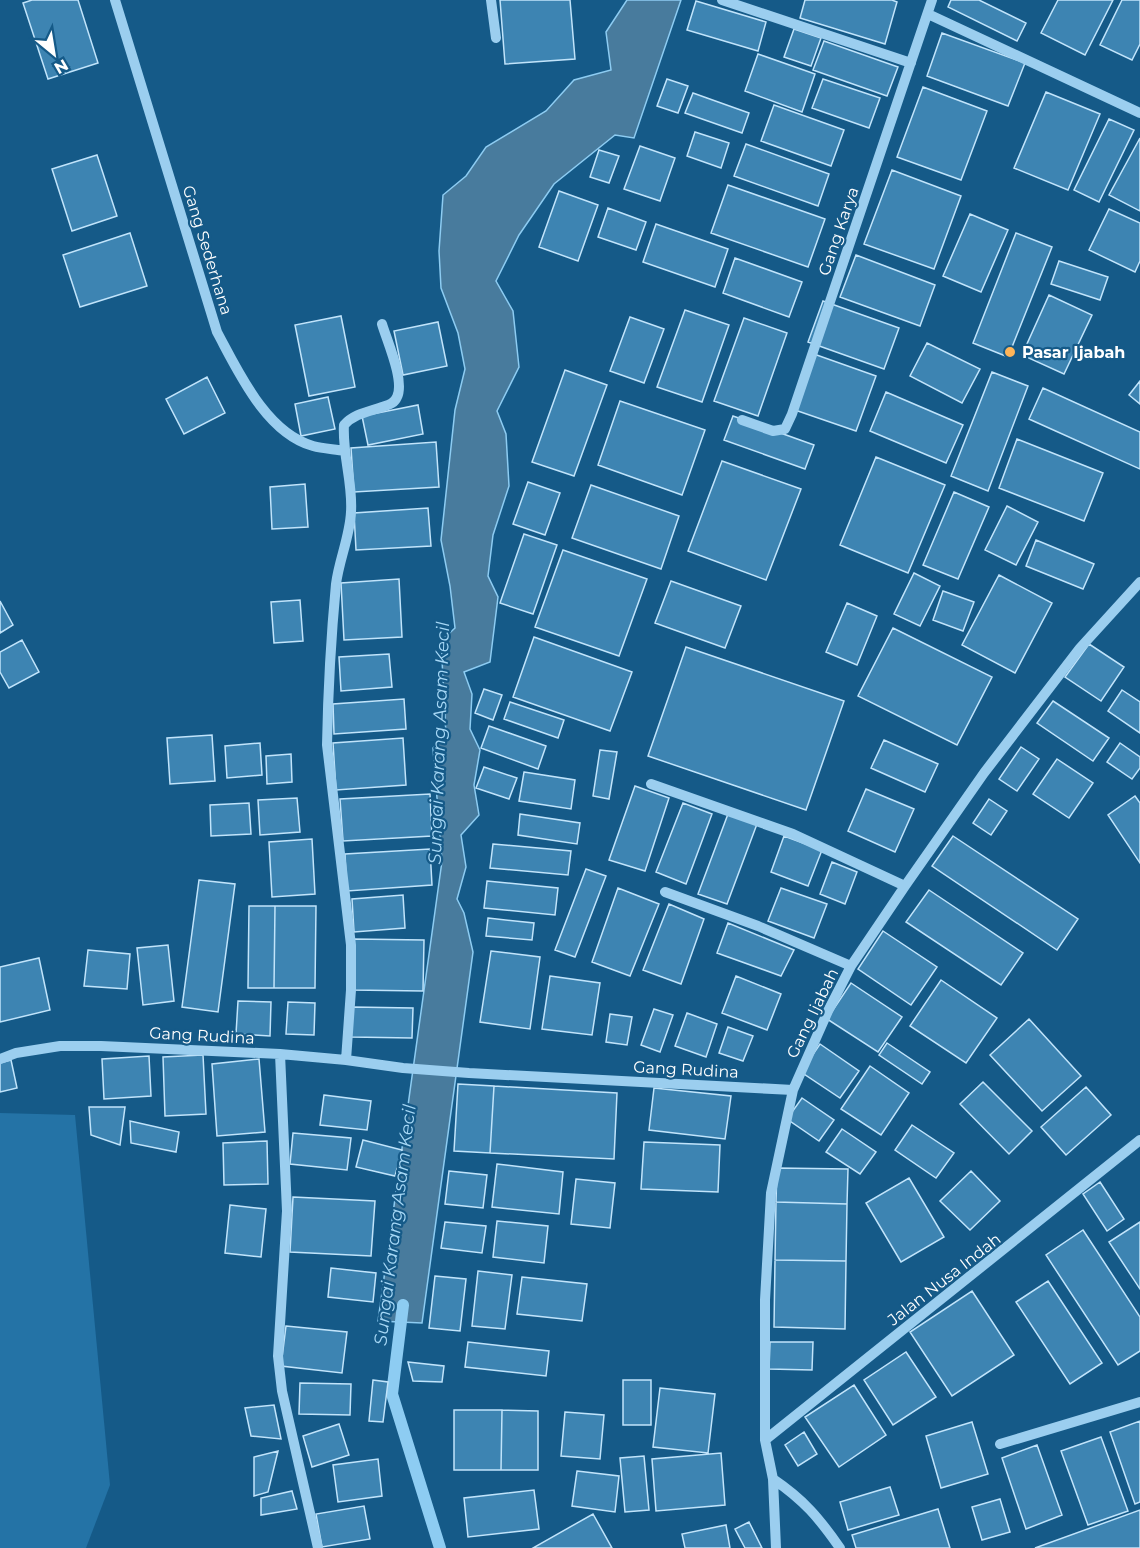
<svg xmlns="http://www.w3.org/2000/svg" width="1140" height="1548" font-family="Montserrat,sans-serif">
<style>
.green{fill:#2473a6}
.water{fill:#487b9d;stroke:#8dccf2;stroke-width:1.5}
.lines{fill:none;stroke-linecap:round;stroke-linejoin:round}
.stream{stroke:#8dccf2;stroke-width:12}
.building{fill:#3d84b2;stroke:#c1e4fb;stroke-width:1.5}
.minor{stroke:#9bceef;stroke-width:10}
.poi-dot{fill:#ffb559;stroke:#155a88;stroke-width:2}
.labels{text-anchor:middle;stroke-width:4.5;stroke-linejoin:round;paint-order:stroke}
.street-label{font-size:16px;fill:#fff;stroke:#155a88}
.poi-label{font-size:16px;font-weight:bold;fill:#fff;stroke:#155a88;text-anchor:start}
.water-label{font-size:18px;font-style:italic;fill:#a7d8f6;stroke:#155a88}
</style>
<rect width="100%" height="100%" fill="#155a88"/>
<!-- green -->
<path class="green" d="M0,1113L75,1115L110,1485L86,1548H0Z"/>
<!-- water -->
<path class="water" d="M627,0H681L634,138L615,135L554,184L519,235L496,281L513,311L519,367L497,411L506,434L509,486L493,535L488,576L498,597L490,662L464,672L472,694L470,729L480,750L474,785L479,815L461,835L466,867L457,899L464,913L473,952L422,1323L378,1321L442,861L433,748L446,735L441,641L455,628L450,586L441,540L455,410L465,369L458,333L441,288L439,251L443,195L466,176L486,147L546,111L574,80L611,70L606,32Z"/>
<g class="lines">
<!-- stream -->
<path class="stream" d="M403,1305L392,1394L440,1548"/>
</g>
<!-- building -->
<path class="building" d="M32,0H78L98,63L48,79L23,3Z
M500,0H570L575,59L505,64Z
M805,0H892L897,2L885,44L800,18Z
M951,0H979L1026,23L1017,41L948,7Z
M1058,0H1113L1085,55L1041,33Z
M1122,0H1140V44L1132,60L1100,45Z
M696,1L766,22L758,51L687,30Z
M794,29L821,38L811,66L784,57Z
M942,33L1025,63L1008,106L927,76Z
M824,41L898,67L887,96L813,70Z
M758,54L815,74L802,112L745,91Z
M667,79L688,86L678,113L657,106Z
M823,79L880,98L869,128L812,108Z
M923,87L987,111L961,180L897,157Z
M1046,92L1100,114L1068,190L1014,168Z
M693,93L749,113L742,133L685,113Z
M774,105L844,130L831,166L761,141Z
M1109,119L1134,130L1099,202L1074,190Z
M695,132L729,143L721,168L687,156Z
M1140,138V211L1109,195Z
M746,144L829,174L818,206L734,176Z
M640,146L675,158L660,201L624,189Z
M599,150L619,156L609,183L590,177Z
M97,155L117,216L72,231L52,169Z
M892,170L961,196L934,269L864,244Z
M728,185L825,219L808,267L711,233Z
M559,191L598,205L578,261L539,247Z
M608,208L646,222L636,250L598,237Z
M1109,209L1140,223V261L1135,272L1089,250Z
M970,214L1008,230L981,292L943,276Z
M656,224L728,249L715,287L643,262Z
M130,233L147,286L80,307L63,255Z
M1016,233L1052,247L1008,357L973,343Z
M856,255L935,285L920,326L840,297Z
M735,258L802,282L789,317L723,293Z
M1059,261L1108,277L1100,300L1051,284Z
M1049,295L1092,315L1064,374L1022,355Z
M823,301L899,328L884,369L808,342Z
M685,310L729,325L702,402L657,387Z
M341,316L355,387L309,396L295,325Z
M630,317L664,329L644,383L610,371Z
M744,318L787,333L758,416L714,401Z
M438,322L447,366L403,375L394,331Z
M927,343L980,369L962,403L910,376Z
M811,353L876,376L856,431L792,409Z
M565,370L607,385L574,476L532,462Z
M992,372L1028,386L988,491L951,476Z
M207,377L225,413L184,434L166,399Z
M1140,381V404L1129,395Z
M1043,388L1140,432V469L1029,419Z
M886,392L963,425L946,463L870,431Z
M328,397L335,429L301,436L295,404Z
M620,401L705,430L682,495L598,465Z
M418,405L423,434L368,445L362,416Z
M733,416L814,445L805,469L724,440Z
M1017,439L1103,473L1084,521L999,488Z
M436,442L439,487L354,492L351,448Z
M876,457L945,485L908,573L840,545Z
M722,461L801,489L766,580L688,551Z
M528,482L560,493L545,535L513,524Z
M305,484L308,527L272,529L270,487Z
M591,485L679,516L661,569L572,538Z
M954,492L989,507L958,579L923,565Z
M1007,506L1038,522L1016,565L985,550Z
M428,508L431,546L356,550L354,513Z
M524,534L557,545L533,614L500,603Z
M1036,540L1094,564L1083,589L1026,566Z
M563,550L647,579L619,656L535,627Z
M914,573L940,586L920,626L894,614Z
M999,575L1052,603L1015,673L962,645Z
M399,579L402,637L344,640L341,583Z
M671,581L741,606L725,648L655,623Z
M943,591L974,602L963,631L933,620Z
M300,600L303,641L274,643L271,602Z
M0,601L13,625L0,633Z
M847,603L877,616L857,665L826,652Z
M893,628L992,677L957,745L858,696Z
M534,637L632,672L610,731L513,697Z
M22,640L39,672L9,688L0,672V652Z
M1089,644L1124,667L1101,701L1065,677Z
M686,647L844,701L806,810L648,756Z
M389,654L392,687L341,691L339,657Z
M484,689L502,695L493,720L475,713Z
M1122,690L1140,702V733L1108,711Z
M404,699L406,729L334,734L333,704Z
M1053,701L1109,738L1093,761L1037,723Z
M510,702L564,720L558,738L504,719Z
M489,726L546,746L538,769L481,748Z
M212,735L215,781L170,784L167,738Z
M403,738L406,785L336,790L333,743Z
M884,740L938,764L925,792L871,768Z
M260,743L262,775L227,778L225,746Z
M1120,743L1140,757V768L1132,779L1107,762Z
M1021,747L1039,759L1017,791L999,779Z
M600,750L617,752L609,799L593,796Z
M291,754L292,782L267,784L266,756Z
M1057,759L1093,783L1069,818L1033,794Z
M484,767L517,778L509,799L476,788Z
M524,772L575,780L571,809L519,801Z
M635,786L669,798L645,871L609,860Z
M866,789L914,809L895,852L848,831Z
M430,794L432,836L343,841L340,799Z
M1135,796L1140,803V863L1108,815Z
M297,798L300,832L260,835L258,800Z
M989,799L1007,811L991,835L973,823Z
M249,803L251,834L211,836L210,805Z
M683,803L712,814L686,884L656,872Z
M520,814L580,823L577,844L518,835Z
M728,814L757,824L727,904L698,894Z
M784,836L822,850L808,886L771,872Z
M953,836L1078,919L1057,950L932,866Z
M312,839L315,894L272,897L269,842Z
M493,844L571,851L568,875L490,868Z
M430,849L432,885L347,891L345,854Z
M832,862L857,872L845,904L820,894Z
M586,869L606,876L575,957L555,950Z
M199,880L235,884L218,1012L182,1007Z
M487,881L558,888L555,915L484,908Z
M618,888L659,904L630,976L592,962Z
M781,888L827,904L814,938L768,921Z
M929,890L1023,953L1001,985L906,922Z
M403,895L405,928L354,932L352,899Z
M669,904L704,919L681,984L643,970Z
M249,906H275L274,988H248Z
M275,906H316L315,988H274Z
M488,918L534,923L532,940L486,936Z
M728,923L794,950L781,976L717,953Z
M883,931L937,967L911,1005L858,969Z
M353,939L424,940L423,991L352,990Z
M168,945L174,1001L143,1005L137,948Z
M88,950L130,954L127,989L84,986Z
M491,951L540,957L530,1029L480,1022Z
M39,958L50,1010L0,1022V967Z
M550,976L600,983L592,1035L542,1029Z
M736,976L781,994L767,1030L722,1013Z
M941,980L997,1018L966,1063L910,1026Z
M851,983L902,1017L878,1052L827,1019Z
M238,1001L271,1002L270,1036L236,1034Z
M288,1002L315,1003L314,1035L286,1034Z
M352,1007L413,1008L412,1038L351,1037Z
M654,1009L673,1015L660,1052L641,1045Z
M687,1013L717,1024L706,1057L675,1046Z
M610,1014L632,1017L627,1045L606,1042Z
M1029,1019L1081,1076L1042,1111L990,1055Z
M728,1027L753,1036L743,1061L719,1053Z
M887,1043L930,1072L922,1084L879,1055Z
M820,1044L859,1071L840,1098L801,1072Z
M203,1055L206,1114L165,1116L163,1057Z
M149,1056L151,1096L104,1099L102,1059Z
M259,1059L265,1132L217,1136L212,1064Z
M11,1060L17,1088L0,1092V1063Z
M870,1066L909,1093L881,1135L841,1109Z
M983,1082L1032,1131L1009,1154L960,1104Z
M458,1084L494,1086L490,1153L454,1151Z
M494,1086L617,1093L614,1159L490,1153Z
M1086,1087L1111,1115L1066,1155L1041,1127Z
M654,1088L731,1096L725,1139L649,1130Z
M324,1095L371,1101L367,1130L320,1125Z
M802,1098L834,1120L819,1141L787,1119Z
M89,1107H125L120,1145L91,1135Z
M130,1121L179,1132L176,1152L131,1143Z
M912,1125L954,1153L936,1178L895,1150Z
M842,1129L876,1152L860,1174L826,1152Z
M293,1133L351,1138L347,1170L290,1164Z
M363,1140L402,1150L395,1176L356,1167Z
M267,1141L268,1184L224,1185L223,1143Z
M644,1142L720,1145L718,1192L641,1189Z
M497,1164L563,1172L559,1214L492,1207Z
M777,1168L848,1169L847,1204L776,1202Z
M449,1171L487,1175L483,1208L445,1204Z
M971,1171L1000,1201L970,1230L940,1201Z
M909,1178L944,1237L901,1262L866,1203Z
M576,1179L615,1183L610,1228L571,1224Z
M1100,1182L1124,1219L1107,1231L1083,1194Z
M293,1197L375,1201L371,1256L290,1252Z
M776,1202L847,1204L846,1261L775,1260Z
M230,1205L266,1209L261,1257L225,1253Z
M497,1221L548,1226L544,1263L493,1257Z
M445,1222L486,1226L482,1253L441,1248Z
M1140,1222V1289L1109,1242Z
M1083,1230L1140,1317V1351L1118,1365L1046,1255Z
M775,1260L846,1261L845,1329L774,1327Z
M331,1268L376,1273L373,1302L328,1297Z
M478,1271L512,1275L505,1329L472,1326Z
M435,1276L466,1279L460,1331L429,1328Z
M522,1277L587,1284L582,1321L517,1314Z
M1048,1281L1102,1363L1070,1384L1016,1302Z
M972,1291L1014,1355L952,1396L910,1332Z
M286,1326L347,1332L342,1373L281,1366Z
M468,1342L549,1351L546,1376L465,1367Z
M770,1342H813L812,1370L769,1369Z
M906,1352L936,1397L893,1425L864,1380Z
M408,1362L444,1366L442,1382L413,1381Z
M373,1380L388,1382L383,1422L369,1421Z
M623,1380H651V1425H623Z
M300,1383L351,1384L350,1415L299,1414Z
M854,1385L886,1435L839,1467L805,1417Z
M660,1388L715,1394L708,1453L653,1447Z
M274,1405L281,1439L251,1436L245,1408Z
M454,1410H502L501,1470H454Z
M502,1410L538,1411V1470H501Z
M565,1412L604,1415L600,1459L561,1456Z
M1140,1421V1502L1135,1504L1110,1432Z
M972,1422L988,1474L941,1488L926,1436Z
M339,1424L349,1455L312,1467L303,1436Z
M804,1432L817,1454L798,1466L785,1445Z
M1101,1437L1128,1511L1088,1525L1061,1451Z
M1037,1445L1062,1515L1026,1529L1002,1458Z
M278,1451L268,1492L254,1496V1457Z
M721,1453L725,1505L656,1511L652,1459Z
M644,1456L649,1510L625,1512L620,1458Z
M378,1459L382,1496L338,1502L333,1465Z
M577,1471L619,1476L615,1512L572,1506Z
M890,1487L899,1515L848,1530L840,1502Z
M534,1490L539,1529L468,1537L464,1498Z
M292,1491L297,1509L261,1515V1498Z
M1000,1499L1010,1532L982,1540L972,1507Z
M364,1506L370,1539L322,1547L316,1514Z
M938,1509L950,1548H856L852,1535Z
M1140,1510V1548H1035Z
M593,1514L612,1548H533Z
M749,1522L762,1548H745L735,1529Z
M726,1525L730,1548H685L682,1534Z"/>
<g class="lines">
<!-- minor -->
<path class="minor" d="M115,0L217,332C238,371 266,433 313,446C323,449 335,449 345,451
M491,0L496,38
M722,0L911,63
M928,14L1140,113
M742,420L773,431L785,429L792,414L932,0
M651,784L793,834L905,886
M665,892L758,926L851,966
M280,1054L287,1211L278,1356L282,1391L318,1548
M0,1059L16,1053L60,1046H101L280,1054L346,1060L403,1068L469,1073L793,1090
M346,1060L351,990V945L327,745C328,692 331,637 336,584C339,560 350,536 351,512C353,482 342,454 344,425C354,414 367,412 382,407C388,405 394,404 397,397C405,381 387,341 382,324
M765,1440L1140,1140
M1000,1444L1140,1402
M773,1479C804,1500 819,1518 840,1548
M776,1548L773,1479L765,1440V1300L771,1193L793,1090L828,1011L851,966L905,886L984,773L1080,648L1140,582"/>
</g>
<!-- markers -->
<circle class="poi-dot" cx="1010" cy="352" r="6"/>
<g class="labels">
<!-- street labels -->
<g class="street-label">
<text transform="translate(838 231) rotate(-71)" y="6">Gang Karya</text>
<text transform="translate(208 250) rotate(73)" y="6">Gang Sederhana</text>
<text transform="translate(812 1013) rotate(-64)" y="6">Gang Ijabah</text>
<text transform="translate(202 1035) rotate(3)" y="6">Gang Rudina</text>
<text transform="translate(686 1069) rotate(3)" y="6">Gang Rudina</text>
<text transform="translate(944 1279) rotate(-38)" y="6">Jalan Nusa Indah</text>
</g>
<!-- poi labels -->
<g class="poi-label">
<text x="1022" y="358">Pasar Ijabah</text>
</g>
<!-- water labels -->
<g class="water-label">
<text transform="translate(439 743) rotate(-88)" y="6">Sungai Karang Asam Kecil</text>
<text transform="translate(395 1225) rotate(-83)" y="6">Sungai Karang Asam Kecil</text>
</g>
</g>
<!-- north arrow -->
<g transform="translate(54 54) rotate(150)" stroke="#155a88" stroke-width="4.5" paint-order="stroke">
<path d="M0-4.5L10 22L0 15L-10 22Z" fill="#ffffff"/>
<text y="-9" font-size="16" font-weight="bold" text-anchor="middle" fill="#ffffff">N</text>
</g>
</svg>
